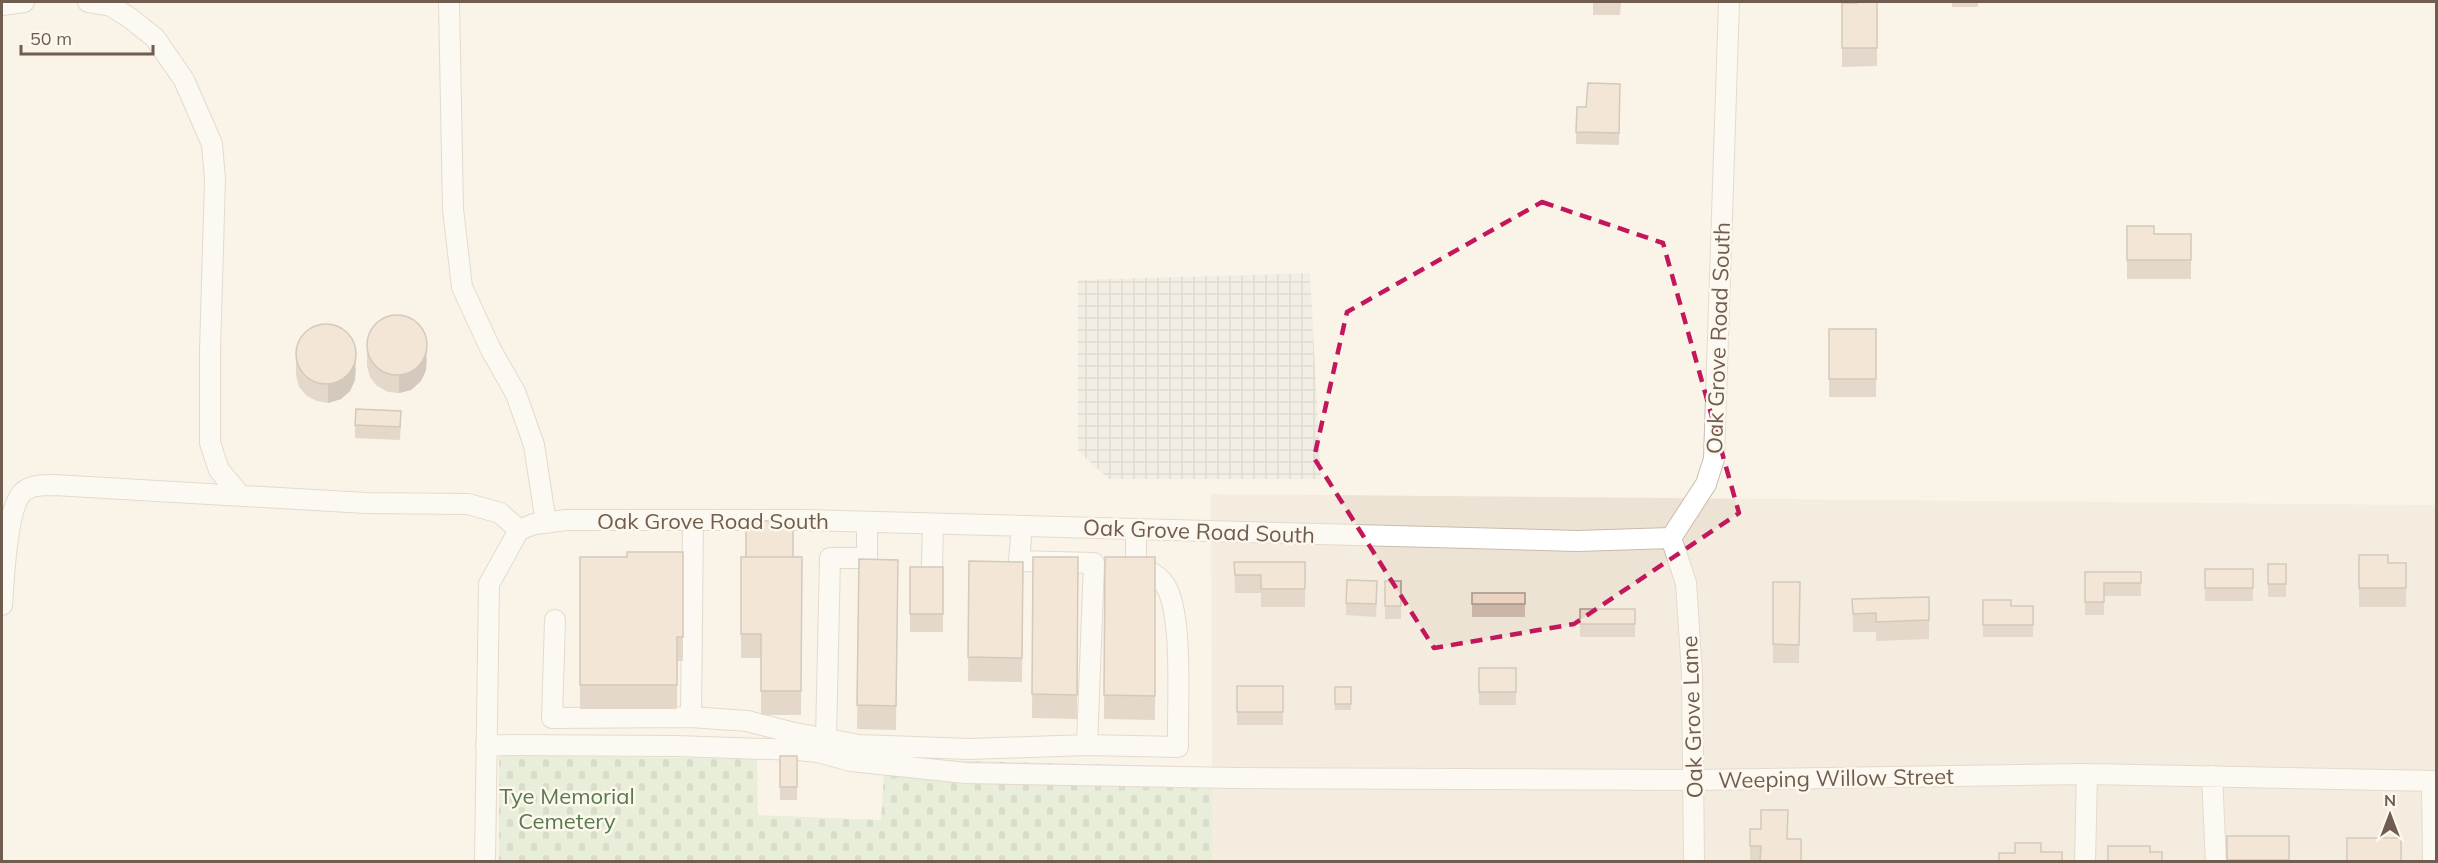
<svg xmlns="http://www.w3.org/2000/svg" width="2438" height="863" font-family="Mulish,sans-serif">
<style>
.residential{fill:#ede3d5}
.industrial{fill:url(#industrial-grid)}
.cemetery{fill:url(#cemetery-stones)}
.lines{fill:none;stroke-linecap:round;stroke-linejoin:round}
.minor-casing{stroke:#c7bbad;stroke-width:22}
.minor{stroke:#fff;stroke-width:20}
.wall{fill:#c9b6a6}
.shaded-wall{fill:#a49487}
.building{fill:#ead4c1;stroke:#a49487;stroke-width:1.5}
.marked{fill:none;stroke:#c2185b;stroke-width:4.5;stroke-dasharray:12 8;stroke-linejoin:round}
.labels{text-anchor:middle;stroke-width:5;stroke-linejoin:round;paint-order:stroke}
.street-label{font-size:22px;fill:#715d4f;stroke:#fdf8ee}
.park-label{font-size:22px;fill:#577a4c;stroke:#fdf8ee}
</style>
<defs>
<pattern id="industrial-grid" width="8" height="8" patternUnits="userSpaceOnUse" patternTransform="scale(1.5)"><rect width="8" height="8" fill="#ebe6e1"/><path d="M0 4h8M4 0v8" fill="none" stroke="#c3beb9"/></pattern>
<pattern id="cemetery-stones" width="16" height="16" patternUnits="userSpaceOnUse" patternTransform="scale(1.5)"><rect width="16" height="16" fill="#d3e6c8"/><path d="M2 7V4a2 2 0 0 1 4 0v3zM10 15v-3a2 2 0 0 1 4 0v3z" fill="#b0bea5"/></pattern>
</defs>
<rect width="100%" height="100%" fill="#faf4e8"/>
<!-- residential -->
<path class="residential" d="M1211,494L2436,505V861H1212Z"/>
<!-- industrial -->
<path class="industrial" d="M1310,273L1321,479H1109L1078,451V280Z"/>
<!-- cemetery -->
<path class="cemetery" d="M499,755L757,759L758,815L881,820L885,759L1212,767V861L499,862Z"/>
<g class="lines">
<defs>
<path id="minor" d="M88,2L111,6L130,18L155,38L184,80L212,144L215,179L210,351V443L219,470L240,495
M449,2L453,209L462,287L490,348L516,394L534,445L546,523
M2,5L24,2
M1022,526L1019,561L1094,563L1087,745
M1671,538L1686,583L1692,673L1694,862
M932,566L933,524
M2,605C4,580 6,508 23,492C31,485 43,485 54,485L366,503L468,504L500,513L519,530
M555,620L552,718L691,717L693,520
M691,717L747,721L790,732L859,745L970,749L1087,745L1178,747C1177,710 1184,613 1165,585C1159,575 1145,570 1136,562V529
M826,738L830,558H867V522
M486,745L675,746L797,750L818,752L851,761L966,773L1236,778L1695,780L2087,774L2436,781
M2212,776L2216,862
M2432,781L2433,862
M485,862L489,584L519,530L534,524L567,520H803L1577,541L1671,538L1706,484L1714,459L1729,2
M2085,862L2087,774"/>
</defs>
<!-- minor casing -->
<use href="#minor" class="minor-casing"/>
<!-- minor -->
<use href="#minor" class="minor"/>
</g>
<!-- wall -->
<path class="wall" d="M1593,2H1621L1620,15H1593Z
M1877,2V66L1842,67V3Z
M1952,2H1978V7H1952Z
M1620,84L1619,145L1576,144V132Z
M2127,226L2154,234H2191V279H2127Z
M1829,329H1876V397H1829Z
M367,347L427,358L426,370L421,381L411,390L399,393L388,392L377,386L370,377L367,366Z
M296,357L356,368L355,380L350,391L341,399L328,403L317,401L307,396L299,387L296,375Z
M401,423L400,440L355,438V425Z
M683,552V661H677V709H580V557H627Z
M2359,555L2388,563H2406V607H2359Z
M741,557H802L801,715H761V658H741Z
M1033,557H1078L1077,719L1032,718Z
M1105,557H1155V720L1104,719Z
M859,559L898,560L896,730L857,729Z
M969,561L1023,562L1022,682L968,681Z
M1234,562H1305V607H1261V593H1235Z
M2268,564H2286V597H2268Z
M910,567H943V632H910Z
M2205,569H2253V601H2205Z
M2085,572H2141V596H2104V615H2085Z
M1385,581H1401V619H1385Z
M1773,582H1800L1799,663H1773Z
M1472,593H1525V617H1472Z
M1377,594L1376,617L1346,615V603Z
M1852,599L1929,620V639L1876,641V632H1853Z
M1983,600L2011,606H2033V637H1983Z
M1580,609H1635V637H1580Z
M1479,668H1516V705H1479Z
M1237,686H1283V725H1237Z
M1335,687H1351V710H1335Z
M780,756H797V800H780Z
M1750,829L1787,839L1801,861H1750Z
M2227,836H2289V861H2227Z"/>
<!-- shaded-wall -->
<path class="shaded-wall" d="M427,340L426,370L421,381L411,390L399,393V375Z
M356,349L355,380L350,391L341,399L328,403V384Z"/>
<!-- building -->
<path class="building" d="M1857,2H1877V48H1842V3H1857Z
M1588,83L1620,84L1619,133L1576,132L1577,107H1586Z
M2127,226H2154V234H2191V260H2127Z
M367 345a30 30 0 1 1 60 0a30 30 0 1 1-60 0Z
M296 354a30 30 0 1 1 60 0a30 30 0 1 1-60 0Z
M1829,329H1876V379H1829Z
M356,409L401,411L400,427L355,425Z
M746,521H793V557H746Z
M627,552H683V637H677V685H580V557H627Z
M2359,555H2388V563H2406V588H2359Z
M741,557H802L801,691H761V634H741Z
M1033,557H1078L1077,695L1032,694Z
M1105,557H1155V696L1104,695Z
M859,559L898,560L896,706L857,705Z
M969,561L1023,562L1022,658L968,657Z
M1234,562H1305V589H1261V575H1235Z
M2268,564H2286V584H2268Z
M910,567H943V614H910Z
M2205,569H2253V588H2205Z
M2085,572H2141V583H2104V602H2085Z
M1347,580L1377,581L1376,604L1346,603Z
M1385,581H1401V606H1385Z
M1773,582H1800L1799,645L1773,644Z
M1472,593H1525V604H1472Z
M1929,597V620L1876,622V613L1853,614L1852,599Z
M1983,600H2011V606H2033V625H1983Z
M1580,609H1635V624H1580Z
M1479,668H1516V692H1479Z
M1237,686H1283V712H1237Z
M1335,687H1351V704H1335Z
M780,756H797V787H780Z
M1761,810H1788L1787,839H1801V861H1760L1761,846H1750V829H1761Z
M2227,836H2289V860H2227Z
M2347,838H2401V861H2347Z
M2015,843H2041V852H2062V861H1999V853H2015Z
M2108,846H2150V852H2162V861H2108Z"/>
<!-- marked area -->
<path d="M0 0H2438V863H0ZM1542,202L1663,243L1739,513L1574,624L1434,648L1314,458L1347,312Z" fill="#faf4e8" fill-opacity=".55" fill-rule="evenodd"/>
<path class="marked" d="M1542,202L1663,243L1739,513L1574,624L1434,648L1314,458L1347,312Z"/>
<g class="labels">
<!-- street labels -->
<g class="street-label">
<text transform="translate(1718 338) rotate(-88)" y="8">Oak Grove Road South</text>
<text x="713" y="529">Oak Grove Road South</text>
<text transform="translate(1199 531) rotate(2)" y="8">Oak Grove Road South</text>
<text transform="translate(1692 717) rotate(-92)" y="8">Oak Grove Lane</text>
<text transform="translate(1836 778) rotate(-1)" y="8">Weeping Willow Street</text>
</g>
<!-- park labels -->
<g class="park-label">
<text x="567" y="804">Tye Memorial<tspan x="567" dy="25">Cemetery</tspan></text>
</g>
</g>
<!-- border -->
<rect width="2438" height="863" fill="none" stroke="#715d4f" stroke-width="6"/>
<!-- north arrow -->
<g transform="translate(2390 815)" stroke="#fdf8ee" stroke-width="4.5" paint-order="stroke">
<path d="M0-4.5L10 22L0 15L-10 22Z" fill="#715d4f"/>
<text y="-9" font-size="16" font-weight="bold" text-anchor="middle" fill="#715d4f">N</text>
</g>
<!-- scale -->
<path d="M21 45v9h132v-9" fill="none" stroke="#715d4f" stroke-width="3"/>
<text x="30" y="45" font-size="18" fill="#715d4f" stroke="#fdf8ee" stroke-width="4.5" paint-order="stroke">50 m</text>
</svg>
